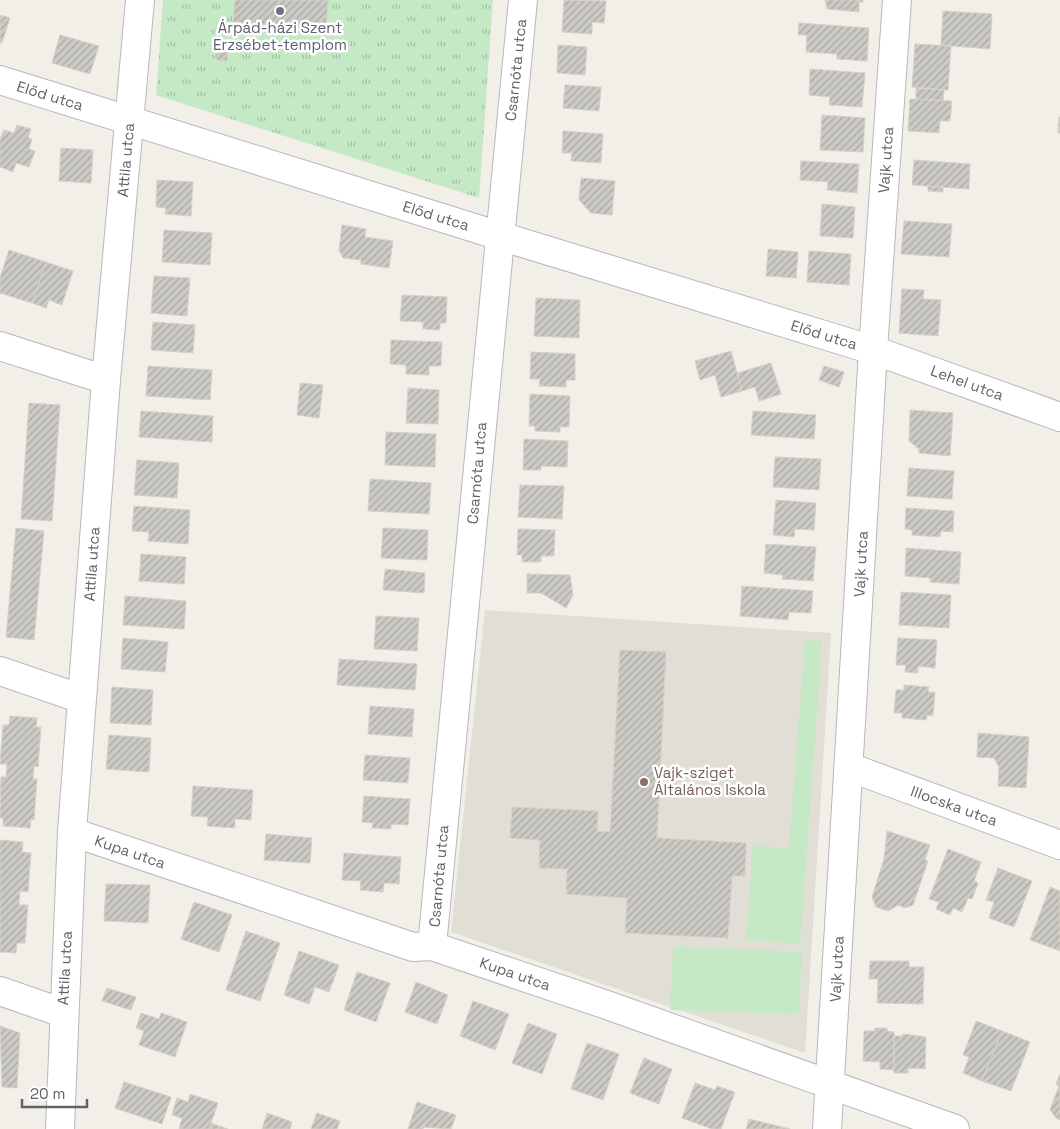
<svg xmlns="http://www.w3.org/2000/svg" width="1060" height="1129" font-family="'Space Grotesk',sans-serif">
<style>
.education{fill:#e1ded6}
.grass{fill:#c5e8c5}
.park{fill:url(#park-tufts)}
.building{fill:url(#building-hatch);stroke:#d6d1c6}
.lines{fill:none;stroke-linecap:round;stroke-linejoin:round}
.minor-casing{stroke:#b5b8bc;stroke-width:30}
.minor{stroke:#fff;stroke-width:28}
.worship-dot{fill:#6b7280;stroke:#fff;stroke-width:2}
.education-dot{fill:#8d6e63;stroke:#fff;stroke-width:2}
.labels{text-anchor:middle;stroke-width:5;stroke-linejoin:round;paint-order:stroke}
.worship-label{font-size:15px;fill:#5b616d;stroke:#fff}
.street-label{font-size:15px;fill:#5f6368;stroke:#fff}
.education-label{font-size:15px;fill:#785e54;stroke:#fff;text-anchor:start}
</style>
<defs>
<pattern id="park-tufts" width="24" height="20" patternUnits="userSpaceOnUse" patternTransform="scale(1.25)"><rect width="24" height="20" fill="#c5e8c5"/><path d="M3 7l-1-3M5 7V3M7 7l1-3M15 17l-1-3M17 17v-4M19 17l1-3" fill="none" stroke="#a3c0a4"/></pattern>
<pattern id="building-hatch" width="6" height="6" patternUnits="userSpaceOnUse" patternTransform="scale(1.25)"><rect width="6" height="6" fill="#cccac5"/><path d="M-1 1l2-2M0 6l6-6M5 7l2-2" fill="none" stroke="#a9a8a4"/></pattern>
</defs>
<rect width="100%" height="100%" fill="#f1efe8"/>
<!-- education -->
<path class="education" d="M485,610L831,633L805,1053L451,932Z"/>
<!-- grass -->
<path class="grass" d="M805,640L822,641L800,944L746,940L753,846L789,848Z
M673,946L802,952L799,1014L670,1010Z"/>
<!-- park -->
<path class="park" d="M163,0H493L479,198L156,95Z"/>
<!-- building -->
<path class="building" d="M235,0H328L326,29L233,22Z
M564,0L606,1L604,23L592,22V34L562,32Z
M825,0H863V2H859V12L827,9Z
M943,11L992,14L990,49L941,45Z
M0,15L10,18L2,43H0Z
M799,23L869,28L867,61L837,59V54L806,52L807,35H798Z
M60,35L99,46L90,74L52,63Z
M915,44L951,46L948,90L912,87Z
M558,45L587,47L585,75L557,73Z
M218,49L228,50L227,61L217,60Z
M810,69L865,73L862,107L829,105L830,97L809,95Z
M565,85L601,87L599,111L563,108Z
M916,88L944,90L943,101L916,99Z
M910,99L952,101L950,121H940L939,133L908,131Z
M822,115L865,118L863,152L820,150Z
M1059,117H1060V133H1058Z
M17,125L31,129L28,138L32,139L29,149L35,151L29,167L16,163L13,172L0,167V139L4,130L14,133Z
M563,131L603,134L601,163L571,161L572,153H562Z
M61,148L93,150L91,183L59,181Z
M914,160L970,164L969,189L912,185Z
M801,161L859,164L857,193L827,190L828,182L800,180Z
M581,178L615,181L612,215L591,213L579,200Z
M157,180L193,182L191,216L165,214L166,208L156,207Z
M928,186L943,187V192L928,191Z
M822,204L855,207L853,238L820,236Z
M904,221L952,224L949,257L901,254Z
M342,225L366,229L365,237L393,241L389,268L361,264V260L343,258L339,250Z
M164,230L212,233L210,265L162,262Z
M768,249L798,252L796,278L766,276Z
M9,250L46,262L32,303L0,293V278Z
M809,251L851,254L849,285L807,282Z
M46,262L73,271L62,305L49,300L46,308L32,303Z
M154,276L190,278L187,316L151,313Z
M902,289L924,290L923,299L941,300L938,336L899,333Z
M402,295L447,297L446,323H440V330L423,329V322L400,321Z
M536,298L580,300L579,338L534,336Z
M153,322L195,325L193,353L151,350Z
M391,340L442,342L441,366H429V375L406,374V365L390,364Z
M731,351L742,391L721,397L715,375L700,380L695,361Z
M531,352L575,354V380H566V387L539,386L540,379H530Z
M771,363L781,394L759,401L755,387L742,391L737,373Z
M148,366L212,370L210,400L146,396Z
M824,366L844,372L839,387L819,380Z
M300,383L323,385L319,418L297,415Z
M408,388L439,390L438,424L406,423Z
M530,394L570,396L569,427H560V432L535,431V426H529Z
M29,403L60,405L52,521L21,519Z
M910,410L953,413L950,456L919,453V449L909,441Z
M141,411L213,416L212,442L139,437Z
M753,411L816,415L814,439L751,435Z
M386,432L436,434L435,467L385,465Z
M524,439L568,441L567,467L541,466V470H523Z
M775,457L821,459L819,490L773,487Z
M137,460L179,463L177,498L134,495Z
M909,468L954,471L952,499L907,496Z
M370,479L431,483L429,514L368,511Z
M520,485L564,486L562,519L518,517Z
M776,500L816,503L814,530L795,529L794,537L773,535Z
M134,506L190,510L188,544L148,541L149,532L132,531Z
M906,508L954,511L953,532L941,531L940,537L912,535V530L905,529Z
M16,528L44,531L34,640L6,637Z
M383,528L428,530L427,560L381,558Z
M518,529L555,530L554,556H541V562H522V555H517Z
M766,544L816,547L813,581L782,579L783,575L764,573Z
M906,548L961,552L959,584L930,582V578L905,576Z
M141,554L186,557L184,584L139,581Z
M385,569L425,573L424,593L383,590Z
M527,574L570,575L573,595L566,608L541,593H527Z
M742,586L813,591L811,613L789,612L788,620L740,616Z
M901,592L951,595L949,628L899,625Z
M125,596L186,601L184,629L123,625Z
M376,616L419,618L417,651L374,649Z
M123,638L168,642L165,672L121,669Z
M898,638L937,640L935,668L918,666V673L905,672L906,665H896Z
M620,650L666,652L657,838L746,843L745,876H732L728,938L625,933L627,898L566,894L567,869L539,868L540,840L510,838L512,807L598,811L597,831L610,832Z
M339,659L417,664L415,690L337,685Z
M904,685L929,687L928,692H935L933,716L927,715L926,720L902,718V713H894L896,690H904Z
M112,687L153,690L151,725L110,723Z
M370,706L414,709L412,737L368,734Z
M10,716L37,718L36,727H41L38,767L34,766L33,779H37L34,820L31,819L30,828L3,826V818H0L1,777H6L7,764H0L3,725H9Z
M978,733L1029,737L1026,788L998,786L999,767L994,758L977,757Z
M109,735L151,738L149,772L106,769Z
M365,755L410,758L408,783L363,780Z
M193,786L253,790L251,820L235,819V828L207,826L208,817L191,816Z
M364,796L410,799L408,825L391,824V829L372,828L373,823L362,822Z
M887,831L930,845L925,860L928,861L913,905L905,908L898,905L888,911L876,907L872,897L884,859Z
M266,834L312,838L310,863L264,860Z
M0,840L23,842L22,852L31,853L28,892L20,891L19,905H28L25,943H17L16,953L0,952Z
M948,849L981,862L974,881L978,883L972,899L968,898L962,912L953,908L950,915L936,909L939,902L929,899Z
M344,853L401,857L399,884L384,883L383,892L360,890L361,881L342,880Z
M998,868L1032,881L1014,927L989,918L994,902L986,900Z
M106,884L150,885L148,923L104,921Z
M1050,887L1060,891V951L1030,940Z
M194,902L232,915L219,952L181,939Z
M246,931L280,943L260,1001L226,990Z
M299,951L339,965L329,992L315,987L309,1004L284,995Z
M870,961H909V967H924L923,1004L877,1003L878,979H869Z
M357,972L390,983L376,1022L344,1010Z
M416,982L448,995L437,1024L405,1012Z
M107,988L136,997L131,1010L102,1001Z
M473,1001L509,1014L495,1050L460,1036Z
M141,1013L159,1019L161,1013L187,1022L175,1057L139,1045L144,1031L136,1028Z
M976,1021L1002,1031L982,1081L963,1073L969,1057L963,1055Z
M528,1023L557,1034L542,1074L512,1063Z
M0,1026L20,1033L17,1088L2,1087Z
M875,1028H887V1031L894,1032V1070L880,1069V1062L863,1061L864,1031H875Z
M1002,1031L1030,1042L1011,1091L982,1081Z
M903,1034L926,1037L925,1069L908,1068V1073H894V1036H903Z
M587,1043L619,1054L603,1100L571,1089Z
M644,1058L672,1069L659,1104L630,1093Z
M1060,1074V1120L1056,1118L1050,1110L1059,1086L1056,1084Z
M124,1082L171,1097L162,1124L115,1108Z
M695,1083L715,1090L717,1086L735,1092L721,1129H712L682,1118Z
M190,1094L218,1103L209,1129H179L182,1118L172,1115L177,1098L188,1102Z
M417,1102L456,1115L451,1129L423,1127V1129H408Z
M267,1113L292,1122L290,1129H262Z
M317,1113L340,1121L337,1129H311Z
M749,1119L790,1129H746Z
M211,1123L228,1129H209Z"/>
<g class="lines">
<defs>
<path id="minor" d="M0,80L500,236L873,350L1060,417
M0,346L106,380
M0,671L82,699
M849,767L1060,845
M72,832L413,947L432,946L604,1004L955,1129
M432,946L523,0
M0,991L63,1013
M60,1129L72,832L106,380L140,0
M827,1129L873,350L897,0"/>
</defs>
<!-- minor casing -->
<use href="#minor" class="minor-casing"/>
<!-- minor -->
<use href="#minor" class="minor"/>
</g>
<!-- markers -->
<circle class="worship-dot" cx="280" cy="11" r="5"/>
<circle class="education-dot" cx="644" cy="782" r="5"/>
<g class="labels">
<!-- worship labels -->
<g class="worship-label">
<text x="280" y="33">Árpád-házi Szent<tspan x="280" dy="17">Erzsébet-templom</tspan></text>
</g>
<!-- street labels -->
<g class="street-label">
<text transform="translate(516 70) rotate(-84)" y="5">Csarnóta utca</text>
<text transform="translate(50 96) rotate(17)" y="5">Előd utca</text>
<text transform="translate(126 160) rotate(-85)" y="5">Attila utca</text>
<text transform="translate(886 160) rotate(-86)" y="5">Vajk utca</text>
<text transform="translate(436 216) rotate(17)" y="5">Előd utca</text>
<text transform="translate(824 335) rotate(17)" y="5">Előd utca</text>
<text transform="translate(967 383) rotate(20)" y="5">Lehel utca</text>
<text transform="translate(477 473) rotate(-85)" y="5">Csarnóta utca</text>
<text transform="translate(92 564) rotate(-86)" y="5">Attila utca</text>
<text transform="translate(861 564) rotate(-87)" y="5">Vajk utca</text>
<text transform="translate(954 806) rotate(20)" y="5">Illocska utca</text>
<text transform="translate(130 852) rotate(19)" y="5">Kupa utca</text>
<text transform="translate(439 876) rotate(-85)" y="5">Csarnóta utca</text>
<text transform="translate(65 968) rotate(-87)" y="5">Attila utca</text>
<text transform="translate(837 969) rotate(-87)" y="5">Vajk utca</text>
<text transform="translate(515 974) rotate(19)" y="5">Kupa utca</text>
</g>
<!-- education labels -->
<g class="education-label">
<text x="654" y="778">Vajk-sziget<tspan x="654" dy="17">Általános Iskola</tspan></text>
</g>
</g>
<!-- scale -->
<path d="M22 1099v8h65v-8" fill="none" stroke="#5f6368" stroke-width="2.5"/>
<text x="30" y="1099" font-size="15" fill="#5f6368" stroke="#ffffff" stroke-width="4" paint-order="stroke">20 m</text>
</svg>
